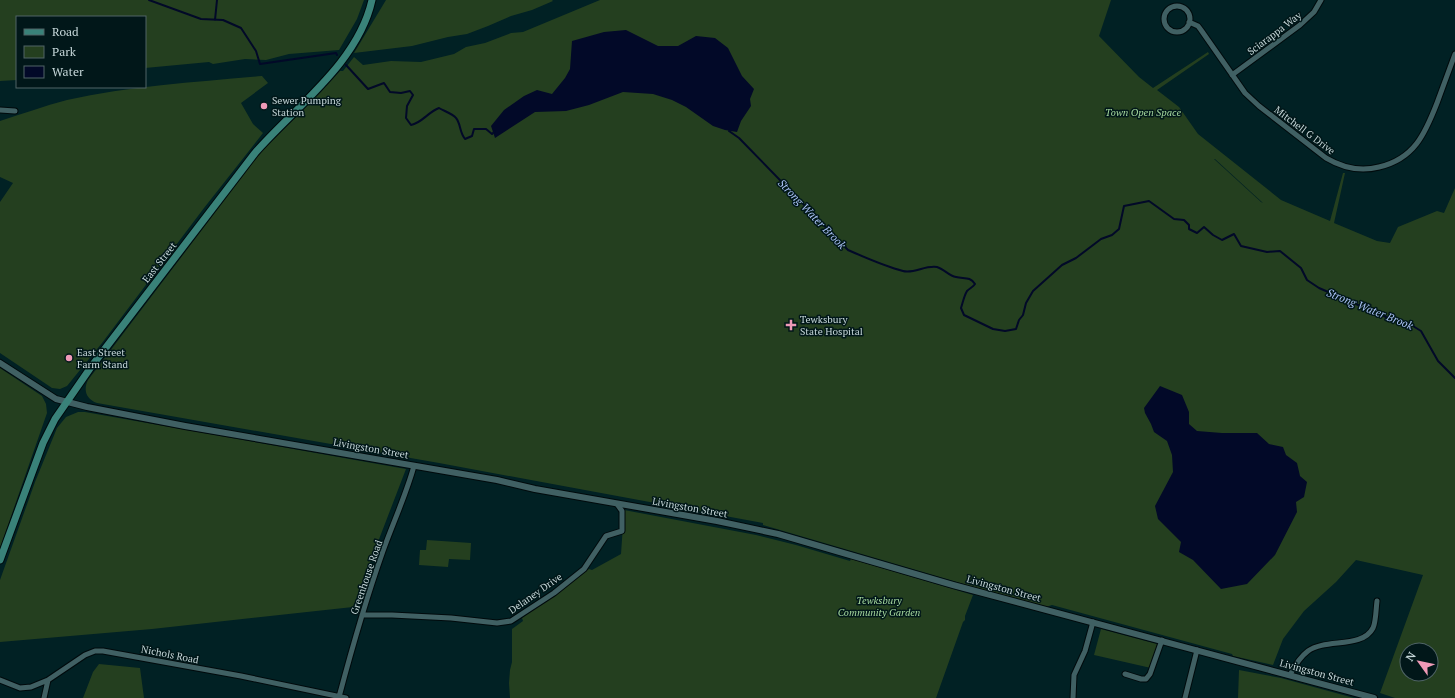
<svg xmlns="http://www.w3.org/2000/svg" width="1455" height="698" font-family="'PT Serif',serif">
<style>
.green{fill:#243f1f;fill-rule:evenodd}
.water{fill:#020928}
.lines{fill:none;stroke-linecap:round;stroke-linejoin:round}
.stream{stroke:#020928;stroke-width:2}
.minor-casing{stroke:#000a0c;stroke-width:7}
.tertiary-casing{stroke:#000a0c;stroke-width:8}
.secondary-casing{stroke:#000a0c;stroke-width:9}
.minor{stroke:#406063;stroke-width:5}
.tertiary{stroke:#406063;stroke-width:6}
.secondary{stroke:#398279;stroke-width:7}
.poi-dot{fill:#ef9ab7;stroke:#011719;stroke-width:1.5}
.labels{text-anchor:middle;stroke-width:3;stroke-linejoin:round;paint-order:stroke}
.street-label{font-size:10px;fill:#c6d7d9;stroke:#011719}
.poi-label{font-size:10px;fill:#c6d7d9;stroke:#011719;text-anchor:start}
.park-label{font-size:10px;font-style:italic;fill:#a7da9f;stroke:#011719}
.water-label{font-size:11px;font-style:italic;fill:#abc3f6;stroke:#011719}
</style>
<rect width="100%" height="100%" fill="#012124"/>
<!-- green -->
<path class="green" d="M0,0H364L357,19L339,50L289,54L266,60L245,59L213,64L209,62L145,68V17H17V80L0,81Z
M386,0H552L553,1L532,10L511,16L488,26L467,34L448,37L412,46L354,53Z
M600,0H1111L1099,36L1139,77L1153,88L1208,52L1209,54L1157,90L1179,107L1198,134L1281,200L1330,221L1343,173H1345L1334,223L1377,241L1390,243L1398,227L1437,211L1444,213L1455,188V698H1395L1380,693L1423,575L1356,560L1336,582L1304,611L1283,639L1273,665L1233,656L1232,654L1052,605L1046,607L1015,599L763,525V523L439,463L97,403C86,399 83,390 88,380L261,152L321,92L340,71H343L354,57L363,65L391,61L421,62L454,54L466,47L485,43L511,33L523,32ZM1214,159H1215L1263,203L1261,202ZM1407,650H1431V674H1407Z
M262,76L268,83L241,103L253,124L263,133L204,208L102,343L67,386L60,389L52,388L0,353V202L13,183L0,177V121C22,114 44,106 67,100C131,86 197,82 262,76Z
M0,368L42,396L46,404L47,413L0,548Z
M78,412H85L406,469L353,607L152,629L0,642V580L35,482L57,428L66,417Z
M624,510L756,535L796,545L850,561L851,559L973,595L965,616V620L963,622L936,698H510L509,683L510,670L512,662V629L523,621L522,618L589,569L592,570L621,554Z
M427,540L471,543L470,560L449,559L448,567L419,565L420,550H426Z
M1101,629L1157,644L1151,668L1094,655Z
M99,664L140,668L144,698H83L93,672Z
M1239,670L1281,678L1354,698H1238Z"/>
<!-- water -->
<path class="water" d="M626,30L658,46H678L696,36L715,38L728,48L742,76L754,89L750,99L751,106L741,121L737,132L725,130L713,126L686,107L672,100L653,94L623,92L589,105L566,111L535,112L495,138L491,126L504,110L524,96L537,90L552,94L565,78L570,69L572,41L604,32Z
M1160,386L1182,395L1189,412V424L1197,431L1222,433H1257L1269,444L1283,447L1286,455L1297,463L1300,476L1307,482L1304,497L1296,502L1297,512L1275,555L1247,584L1221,589L1193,560L1179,552L1181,542L1158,519L1155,506L1173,472L1172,455L1167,441L1154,432L1151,424L1145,413L1144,408Z"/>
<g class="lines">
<!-- stream -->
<path class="stream" d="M149,0L201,19L223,20L241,28L256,51L260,64L336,53L337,55
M215,20L217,0
M346,65L368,89L384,83L390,92L401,93L410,91L413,95L407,106L406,118L411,125C422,123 428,112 439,108C444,111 453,114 456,118C461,124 459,131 465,139L472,136L474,129H486L492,134L495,131
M729,131L739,138L848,250C866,258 884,266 903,271C914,274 925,265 937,267C944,269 949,276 956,277C964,279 970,276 975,284C973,287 970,288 967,291C964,296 963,302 961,308L964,315L993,329L1005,331L1016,329L1019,320L1023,315L1026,303L1033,291L1062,265L1076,258L1101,239L1112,235L1119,229L1124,206L1149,201L1174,219L1184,220L1189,225V229L1197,233L1204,227L1213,235L1222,240L1234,234L1241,246L1267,252L1280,251L1301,268L1307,280L1319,288L1386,317L1408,323L1421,331L1438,361L1455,378"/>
<defs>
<path id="minor" d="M1164 19a13 13 0 1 1 26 0a13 13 0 1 1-26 0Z
M1189,22L1198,26L1201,30L1245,93L1259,106L1326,158C1343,168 1360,172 1379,167C1414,159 1425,134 1437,103C1443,87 1449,70 1455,54
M1232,75L1300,25L1314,12L1321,0
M0,110L15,111
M362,615H392L451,618L497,623L511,621L554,593L584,569L606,536L622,531V511L617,504
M1125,674L1141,679H1146L1150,674L1162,640
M1290,675C1294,667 1300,657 1308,651C1326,638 1362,649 1373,628C1376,622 1376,608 1377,601
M0,680L20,688L31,687L48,680L85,655L95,651H103L241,676L346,698
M339,697C352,648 366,599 383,551C393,523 406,495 414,466
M44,698L48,680
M1073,698L1074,675L1085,651L1093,622
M1185,698L1197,650"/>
<path id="tertiary" d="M0,363L56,399L87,407L185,426L497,480L535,489L717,521L778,534L953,585L1374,698"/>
<path id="secondary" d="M0,560L43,443L55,419L91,367L255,153C295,107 358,63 372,0"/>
</defs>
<!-- minor casing -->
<use href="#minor" class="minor-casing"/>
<!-- tertiary casing -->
<use href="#tertiary" class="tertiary-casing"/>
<!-- secondary casing -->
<use href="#secondary" class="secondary-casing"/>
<!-- minor -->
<use href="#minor" class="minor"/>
<!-- tertiary -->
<use href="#tertiary" class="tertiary"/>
<!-- secondary -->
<use href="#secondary" class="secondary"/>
</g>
<!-- markers -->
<g class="poi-dot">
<circle cx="264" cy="106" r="4"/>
<path d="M789 319h4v4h4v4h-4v4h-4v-4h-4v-4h4z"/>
<circle cx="69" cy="358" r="4"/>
</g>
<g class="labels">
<!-- street labels -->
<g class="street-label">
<text transform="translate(1274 33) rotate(-37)" y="4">Sciarappa Way</text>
<text transform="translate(1305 130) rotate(37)" y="4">Mitchell G Drive</text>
<text transform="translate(159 262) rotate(-52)" y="4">East Street</text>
<text transform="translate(371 448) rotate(10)" y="4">Livingston Street</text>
<text transform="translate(690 507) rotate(10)" y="4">Livingston Street</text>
<text transform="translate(366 577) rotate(-71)" y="4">Greenhouse Road</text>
<text transform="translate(1004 588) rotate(15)" y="4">Livingston Street</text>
<text transform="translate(535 593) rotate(-35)" y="4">Delaney Drive</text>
<text transform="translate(170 654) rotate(11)" y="4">Nichols Road</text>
<text transform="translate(1317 672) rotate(15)" y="4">Livingston Street</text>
</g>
<!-- poi labels -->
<g class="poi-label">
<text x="272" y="104">Sewer Pumping<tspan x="272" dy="12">Station</tspan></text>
<text x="800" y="323">Tewksbury<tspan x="800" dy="12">State Hospital</tspan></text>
<text x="77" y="356">East Street<tspan x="77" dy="12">Farm Stand</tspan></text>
</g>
<!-- park labels -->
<g class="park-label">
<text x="1143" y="116">Town Open Space</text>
<text x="879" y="604">Tewksbury<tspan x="879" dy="12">Community Garden</tspan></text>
</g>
<!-- water labels -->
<g class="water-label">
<text transform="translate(812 214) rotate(46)" y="4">Strong Water Brook</text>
<text transform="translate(1370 309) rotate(22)" y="4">Strong Water Brook</text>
</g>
</g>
<!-- legend -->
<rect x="16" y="16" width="130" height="72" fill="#011719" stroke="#506466"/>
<rect x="24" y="29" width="20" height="6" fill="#398279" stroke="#506466"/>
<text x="52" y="36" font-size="12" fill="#c6d7d9">Road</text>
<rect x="24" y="46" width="20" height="12" fill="#243f1f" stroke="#506466"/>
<text x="52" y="56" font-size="12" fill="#c6d7d9">Park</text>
<rect x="24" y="66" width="20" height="12" fill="#020928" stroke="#506466"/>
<text x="52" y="76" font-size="12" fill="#c6d7d9">Water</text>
<!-- north arrow -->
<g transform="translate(1419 662) rotate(303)"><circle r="19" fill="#011719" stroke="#506466"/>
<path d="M0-3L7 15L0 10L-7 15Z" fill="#ef9ab7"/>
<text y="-6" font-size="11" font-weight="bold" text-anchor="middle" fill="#c6d7d9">N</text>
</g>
</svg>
